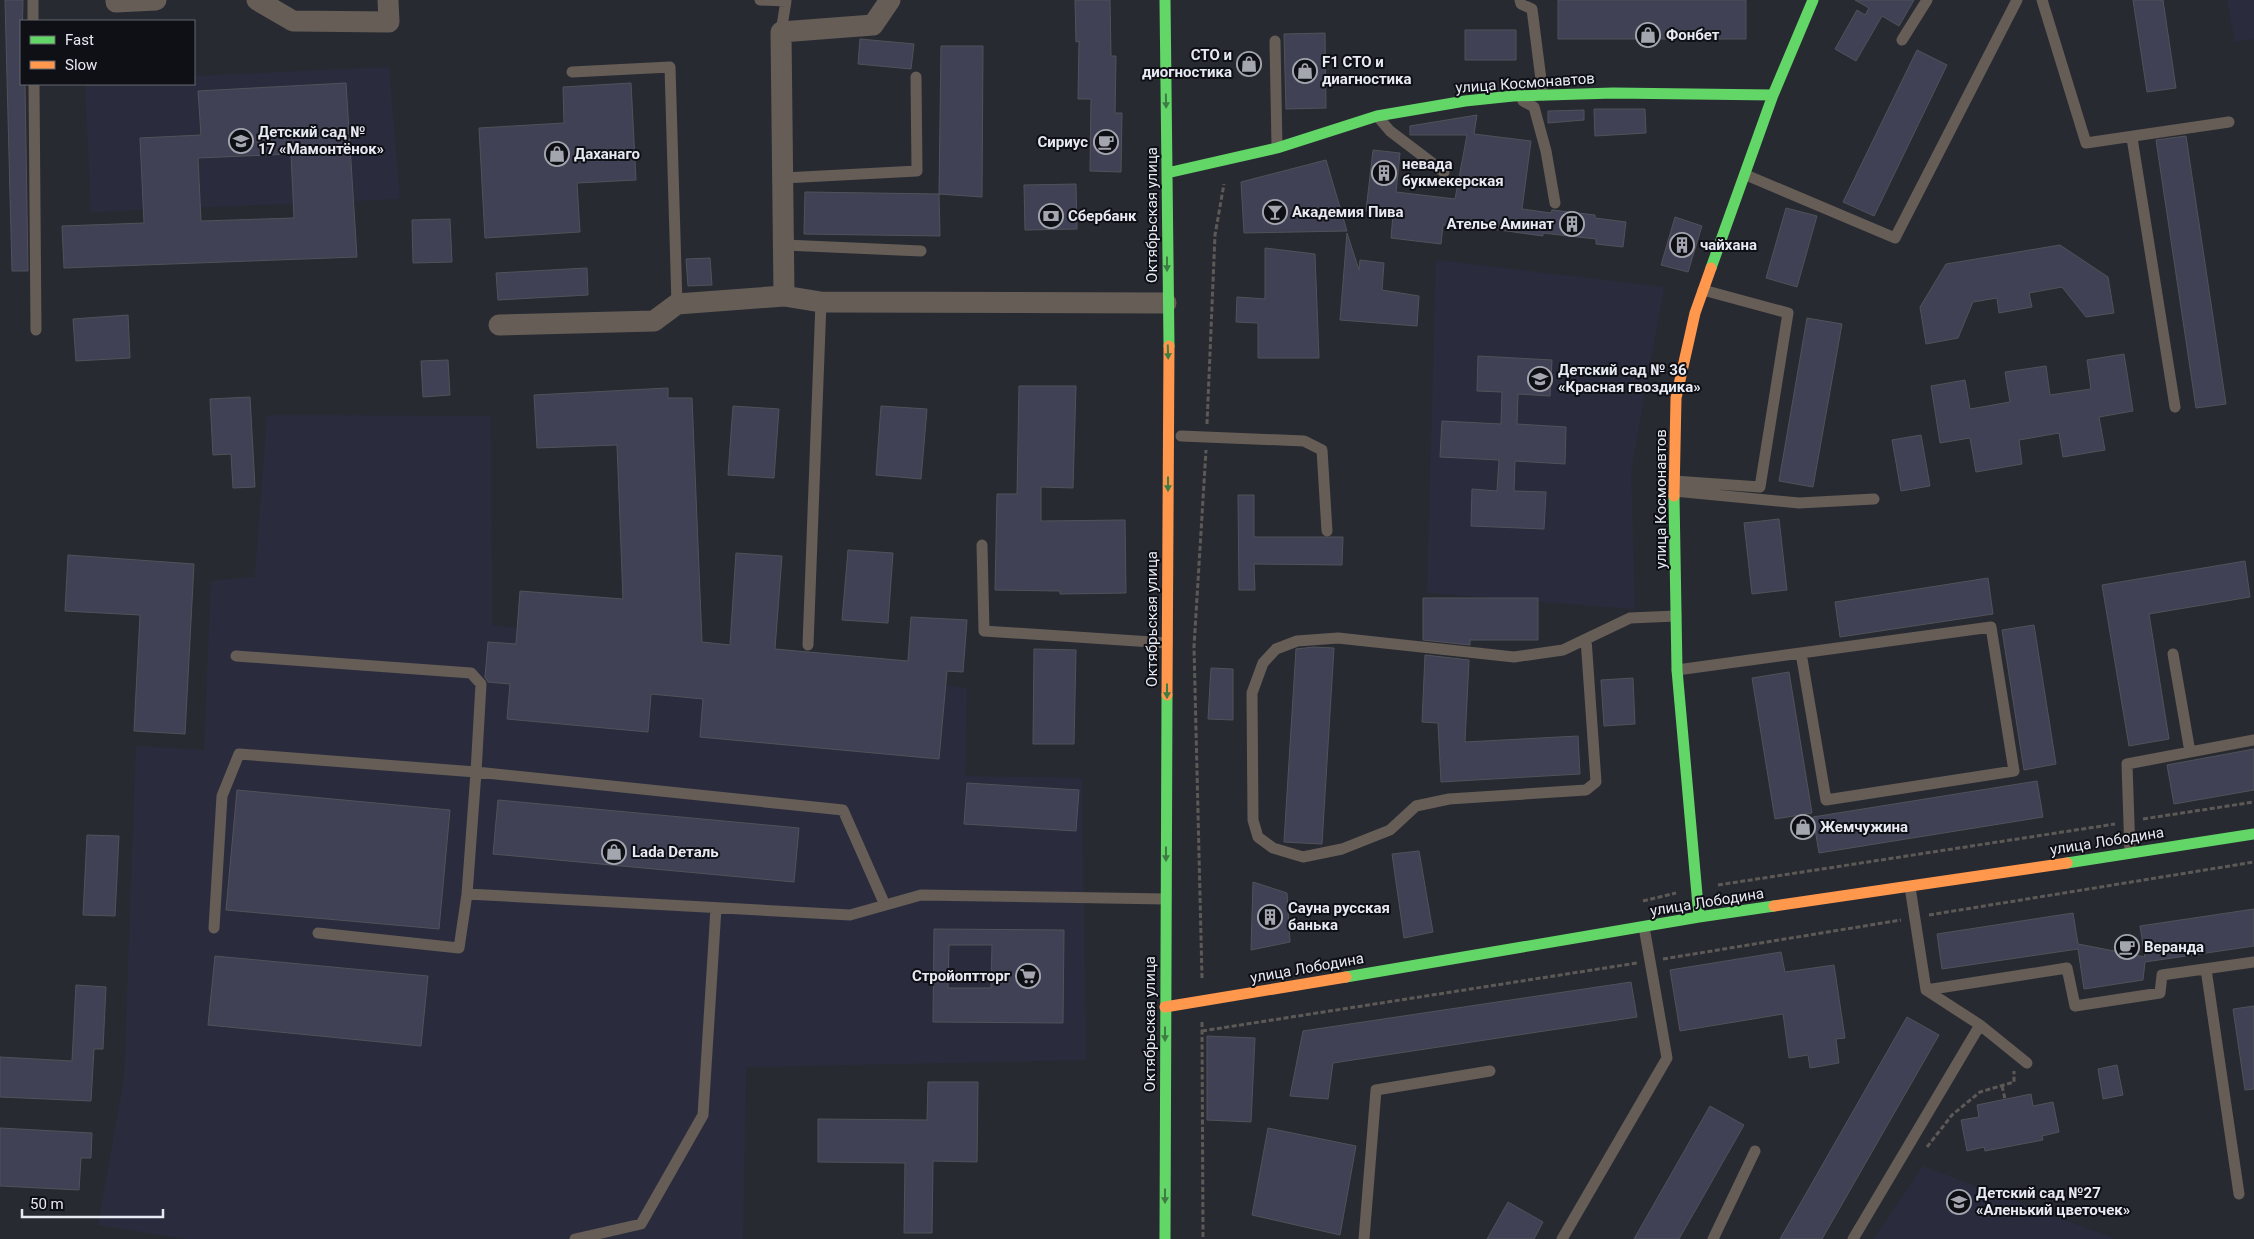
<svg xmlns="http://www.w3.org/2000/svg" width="2254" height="1239" font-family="Roboto,sans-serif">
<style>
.built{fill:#2a2c3e}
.building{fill:#404154;stroke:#515259;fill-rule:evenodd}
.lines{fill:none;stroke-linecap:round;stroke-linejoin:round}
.path{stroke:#5d5956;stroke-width:3;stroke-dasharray:5 2.5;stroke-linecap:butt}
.lane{stroke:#655d56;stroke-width:11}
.street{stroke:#655d56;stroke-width:21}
.fast{stroke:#63d668;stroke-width:11}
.slow{stroke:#ff974d;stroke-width:11}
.oneway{fill:#3d7d43}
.labels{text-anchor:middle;stroke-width:4;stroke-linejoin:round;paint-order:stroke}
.poi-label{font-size:15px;font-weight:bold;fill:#e7e9f3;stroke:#0f1016;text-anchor:start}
.street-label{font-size:15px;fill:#e7e9f3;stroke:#0f1016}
</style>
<rect width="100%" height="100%" fill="#282a32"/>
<!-- built -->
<path class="built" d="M2227,0H2254V39L2235,42Z
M389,67L400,199L91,212L85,84H194V76Z
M1436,260L1664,287L1631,471L1635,609L1427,593Z
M267,415L491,416L492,625L967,688L965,776L1082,778L1086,1060L746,1067L743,1239H186L98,1225L124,1079L136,746L204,750L211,581L255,577Z
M1923,1166L2115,1239H1874Z"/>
<!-- building -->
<path class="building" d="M5,0H23L21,84H25L28,271H12Z
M1075,0H1110L1111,56H1116L1115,113H1122L1121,172L1090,171L1091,99H1078L1079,41L1076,42Z
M1558,0H1746V39H1558Z
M1855,0H1914L1899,26L1882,16L1856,61L1835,49L1857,10L1865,15L1869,8Z
M2133,0H2163L2176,88L2147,92Z
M1465,30H1516V60H1465Z
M1325,33L1326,108L1286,109L1284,34Z
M860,39L914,44L911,69L858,64Z
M941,46H983L982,197L939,194Z
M1917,50L1947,65L1874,216L1843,202Z
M346,83L357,257L64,268L62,226L144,223L140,138L201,135L198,91ZM291,154L294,218L201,221L198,158Z
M631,83L636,180L577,183L580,232L485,238L479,128L564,123L563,87Z
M1594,109H1645L1646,133L1595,136Z
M1584,110V120L1548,123V111Z
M1477,115L1474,134L1531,141L1522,209L1551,213L1552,210L1595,215V218L1626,222L1623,247L1596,244V239L1543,233V236L1470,226L1443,225L1441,244L1391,238L1393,214L1366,211L1373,150L1400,153L1396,192L1455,199L1467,135H1410V126Z
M2186,136L2226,404L2196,408L2156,140Z
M1326,160L1347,231L1244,233L1241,182Z
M1076,184L1077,229L1025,230L1024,185Z
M805,192L939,194L940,236L804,234Z
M1786,208L1817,216L1797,287L1766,278Z
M1675,217L1702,226L1688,272L1661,265Z
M450,219L452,262L413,263L412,220Z
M1347,233L1359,270L1360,260L1384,263L1382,290L1419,296L1417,326L1340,320Z
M2060,245L2108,277L2114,313L2086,317L2062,287L2029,293L2032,307L1999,313L1997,298L1973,302L1958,338L1926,344L1920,307L1946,264Z
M1265,248L1315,254L1319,358H1258V323L1236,322L1237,297L1265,299Z
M710,258L712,285L688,286L686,259Z
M587,268L588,295L498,300L496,273Z
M128,315L130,358L76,361L73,319Z
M1807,318L1842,324L1813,487L1779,481Z
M2124,354L2133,411L2099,417L2105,450L2063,457L2059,433L2019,440L2022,464L1976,472L1970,438L1940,443L1931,386L1965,380L1970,409L2010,402L2005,372L2046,366L2050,395L2091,389L2087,360Z
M1478,356L1552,360L1550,396L1518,394L1517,424L1566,427L1565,464L1515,461L1514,491L1546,492L1544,529L1471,526L1472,489L1497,491L1499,460L1440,457L1442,421L1501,424L1502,392L1477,391Z
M448,360L450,395L423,397L421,361Z
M1019,386H1076L1073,488L1041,487V521L1125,520L1126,593L1060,594V591L995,590L997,494H1017Z
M668,388V398H692L702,642L730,645L736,553L782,556L775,649L908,661L911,617L967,620L963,672L947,671L939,759L700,737L703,699L651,694L648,732L507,719L510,684L488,682L485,677L488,642L516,644L520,591L623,599L617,445L537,448L534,395Z
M250,397L255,487L233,488L231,454L213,455L210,399Z
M733,406L779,409L774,478L728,475Z
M881,406L927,409L921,479L876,475Z
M1921,435L1930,486L1901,491L1892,440Z
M1238,495H1254V537H1343L1342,565L1254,564L1255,590H1239Z
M1779,519L1787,590L1752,594L1744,523Z
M848,550L893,553L888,623L842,620Z
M68,555L194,564L185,734L134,731L140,615L65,611Z
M2245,561L2250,597L2149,614L2169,739L2129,746L2102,585Z
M1988,578L1993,614L1840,637L1835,602Z
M1423,598H1538V640H1470V645L1423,640Z
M2034,625L2056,764L2024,770L2002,630Z
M1314,647L1334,648L1322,844L1284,842L1296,649Z
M1034,649L1076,650L1074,744H1033Z
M1425,655L1469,660L1465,742L1578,736L1580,774L1441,782L1438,723L1422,722Z
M1211,668L1233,669V720L1208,719Z
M1789,672L1812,813L1775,819L1752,678Z
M1633,678L1635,724L1604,726L1601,680Z
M2254,749V790L2174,804L2167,765Z
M2037,781L2043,817L1819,853L1813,817Z
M967,783L1079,790L1076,831L964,824Z
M237,790L450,810L439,929L226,910Z
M498,800L799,828L794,882L493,854Z
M87,835L119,836L115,916L83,915Z
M1419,851L1433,932L1404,938L1392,854Z
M1253,882L1287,893L1290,942L1251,950Z
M2254,909V946L2145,962L2143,980L2084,989L2078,949L1942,969L1937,934L2073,913L2078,944L2145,957L2140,926Z
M934,929L1064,930L1063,1023L933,1022ZM949,945H992L991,988H948Z
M1781,952L1785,972L1834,965L1845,1038L1836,1039L1839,1063L1810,1068L1808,1055L1789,1058L1783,1014L1680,1031L1670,970Z
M215,956L428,976L421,1046L208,1025Z
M1631,982L1637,1017L1333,1063L1328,1099L1290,1096L1303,1031Z
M76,985L106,987L103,1049H94L91,1101L0,1097V1057L72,1061Z
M2254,1006V1089L2245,1090L2233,1009Z
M1907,1017L1939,1035L1822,1239H1780Z
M1207,1036L1255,1038L1251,1122L1207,1120Z
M2117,1065L2123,1095L2103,1099L2098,1069Z
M928,1082H978L977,1162L933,1161L932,1233H904L905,1163L818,1162V1119L927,1120Z
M2031,1094L2033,1106L2053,1102L2059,1132L2042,1136L2043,1140L1985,1151L1984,1147L1967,1151L1961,1120L1979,1117L1977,1105Z
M1710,1106L1744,1125L1679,1239H1634Z
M0,1128L92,1133L91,1158H81L79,1190L0,1186Z
M1268,1128L1356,1146L1340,1235L1252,1215Z
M1508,1202L1543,1222L1534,1239H1487Z"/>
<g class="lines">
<!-- path -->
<path class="path" d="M1207,424L1215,235L1224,184
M2143,819L2254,802
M1718,885L2115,824
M1643,901L1676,893
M1929,915L2254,862
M1663,959L1901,920
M1202,978L1194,647L1206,450
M1202,1022L1203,1239
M1202,1031L1637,963
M2002,1086L2005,1099
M1927,1147L1952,1115L1980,1092L2014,1082V1071"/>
<!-- lane -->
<path class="lane" d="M33,0V21
M760,0L786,1L781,32
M1520,0L1521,4L1532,9L1543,95
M2042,0L2086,143L2229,122
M1902,40L1927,0
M1275,41L1277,147
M572,72L670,67L677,304
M34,84L36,330
M1523,101L1534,107L1546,151L1555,203
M1378,117L1390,131L1444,172
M2132,138L2175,407
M1746,175L1895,238L2017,0
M784,178L917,171L916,77
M785,245L921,251
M1181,436L1304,441L1322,450L1327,531
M1674,481L1760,487L1788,313L1703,290
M1674,491L1799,503L1874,499
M982,545L984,631L1167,643
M1586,639L1596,782L1586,790L1449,799L1416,806L1390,830L1342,849L1303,857L1273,848L1258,837L1253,820L1252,693L1263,663L1276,649L1297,641L1338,638L1514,657L1563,650L1630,618L1676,616
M808,645L821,302
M2173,654L2190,752
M1677,670L1991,627L2014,771L1826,800L1801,653
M2130,853L2127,764L2254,740
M1910,887L1926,990
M467,894L476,772L843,810L885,905
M214,928L222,796L239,754L476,772L481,684L471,673L236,656
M318,933L459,948L467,894L850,915L921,895L1166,899
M2206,969L2239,1194
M1980,1025L2027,1063
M575,1239L641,1224L703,1115L716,908
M1364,1239L1376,1090L1490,1071
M1562,1239L1667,1058L1644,927
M1713,1239L1755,1151
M1853,1239L1980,1025L1926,990L2067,968L2075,1006L2160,993L2162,975L2254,962"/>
<!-- street -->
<path class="street" d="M116,0V2L156,0
M257,0L293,21L389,22L388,0
M784,296L781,32L873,25L890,0
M499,325L654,321L677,304L784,296L821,302L1166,303"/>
<!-- fast -->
<path class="fast" d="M1165,0L1169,346
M1167,173L1277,148L1377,116L1465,101L1513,96L1613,93L1773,95L1813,0
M1711,268L1773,95
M1674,496L1677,670L1699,917
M2067,863L2254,834
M1346,977L1699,917L1774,906
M1165,1239L1167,695"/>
<!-- slow -->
<path class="slow" d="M1674,496L1676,398L1695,313L1711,268
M1167,695L1169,346
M1774,906L2067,863
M1165,1007L1346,977"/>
</g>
<!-- one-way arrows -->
<defs><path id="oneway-solid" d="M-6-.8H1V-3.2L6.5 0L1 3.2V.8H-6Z" transform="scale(1.25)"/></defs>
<g class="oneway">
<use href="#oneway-solid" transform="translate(1166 101) rotate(89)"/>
<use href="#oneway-solid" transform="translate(1167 264) rotate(90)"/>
<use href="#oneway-solid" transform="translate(1168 352) rotate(88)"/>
<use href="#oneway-solid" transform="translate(1168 484) rotate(90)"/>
<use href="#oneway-solid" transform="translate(1167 691) rotate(90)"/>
<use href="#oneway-solid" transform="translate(1166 854) rotate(90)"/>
<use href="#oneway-solid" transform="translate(1165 1034) rotate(90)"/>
<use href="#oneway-solid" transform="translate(1165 1196) rotate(90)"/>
</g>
<!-- icons -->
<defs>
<symbol id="shop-ring" viewBox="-11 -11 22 22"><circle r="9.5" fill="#0f1016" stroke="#a4a6af" stroke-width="1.5"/><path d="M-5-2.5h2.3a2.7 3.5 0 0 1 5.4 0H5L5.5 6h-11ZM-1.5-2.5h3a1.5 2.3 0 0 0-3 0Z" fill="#a4a6af"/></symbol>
<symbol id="school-ring" viewBox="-11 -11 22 22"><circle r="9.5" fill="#0f1016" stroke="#a4a6af" stroke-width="1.5"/><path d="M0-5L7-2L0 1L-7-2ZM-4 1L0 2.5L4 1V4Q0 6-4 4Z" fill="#a4a6af"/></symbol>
<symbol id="cafe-ring" viewBox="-11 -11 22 22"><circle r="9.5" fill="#0f1016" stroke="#a4a6af" stroke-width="1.5"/><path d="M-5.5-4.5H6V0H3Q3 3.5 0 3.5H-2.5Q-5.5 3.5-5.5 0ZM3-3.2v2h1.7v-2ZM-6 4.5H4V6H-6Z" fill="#a4a6af"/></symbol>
<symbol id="building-ring" viewBox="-11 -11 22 22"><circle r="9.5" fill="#0f1016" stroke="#a4a6af" stroke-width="1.5"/><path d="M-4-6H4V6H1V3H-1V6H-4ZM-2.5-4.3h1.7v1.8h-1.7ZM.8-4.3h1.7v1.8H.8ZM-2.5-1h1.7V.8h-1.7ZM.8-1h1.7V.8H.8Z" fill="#a4a6af"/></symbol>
<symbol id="bar-ring" viewBox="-11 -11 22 22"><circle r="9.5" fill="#0f1016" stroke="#a4a6af" stroke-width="1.5"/><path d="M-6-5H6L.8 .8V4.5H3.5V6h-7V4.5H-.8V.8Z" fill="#a4a6af"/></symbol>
<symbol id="bank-ring" viewBox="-11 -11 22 22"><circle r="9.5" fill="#0f1016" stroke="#a4a6af" stroke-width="1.5"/><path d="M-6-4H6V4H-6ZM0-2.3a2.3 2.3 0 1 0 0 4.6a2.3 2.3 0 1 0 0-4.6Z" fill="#a4a6af"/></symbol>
<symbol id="supermarket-ring" viewBox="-11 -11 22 22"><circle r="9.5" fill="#0f1016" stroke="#a4a6af" stroke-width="1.5"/><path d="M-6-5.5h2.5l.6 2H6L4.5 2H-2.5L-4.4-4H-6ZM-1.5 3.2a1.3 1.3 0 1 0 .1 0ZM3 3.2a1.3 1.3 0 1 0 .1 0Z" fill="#a4a6af"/></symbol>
</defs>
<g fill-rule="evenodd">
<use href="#shop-ring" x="1634" y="21" width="28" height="28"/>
<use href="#shop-ring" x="1235" y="50" width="28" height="28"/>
<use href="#shop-ring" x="1291" y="57" width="28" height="28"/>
<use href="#school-ring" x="227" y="127" width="28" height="28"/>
<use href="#cafe-ring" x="1092" y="128" width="28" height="28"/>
<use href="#shop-ring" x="543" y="140" width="28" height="28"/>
<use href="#building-ring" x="1370" y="159" width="28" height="28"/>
<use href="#bar-ring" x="1261" y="198" width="28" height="28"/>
<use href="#bank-ring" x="1037" y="202" width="28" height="28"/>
<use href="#building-ring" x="1558" y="210" width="28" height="28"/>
<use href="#building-ring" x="1668" y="231" width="28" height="28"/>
<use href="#school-ring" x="1526" y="365" width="28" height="28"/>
<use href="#shop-ring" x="1789" y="813" width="28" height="28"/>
<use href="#shop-ring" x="600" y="838" width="28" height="28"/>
<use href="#building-ring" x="1256" y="903" width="28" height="28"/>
<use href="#cafe-ring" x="2113" y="933" width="28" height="28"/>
<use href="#supermarket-ring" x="1014" y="962" width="28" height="28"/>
<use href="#school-ring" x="1945" y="1188" width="28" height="28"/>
</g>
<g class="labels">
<!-- poi labels -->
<g class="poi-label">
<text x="1666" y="40">Фонбет</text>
<text x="1232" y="60" text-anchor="end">СТО и<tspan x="1232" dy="17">диогностика</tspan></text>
<text x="1322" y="67">F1 СТО и<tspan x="1322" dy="17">диагностика</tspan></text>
<text x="258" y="137">Детский сад №<tspan x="258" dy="17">17 «Мамонтёнок»</tspan></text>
<text x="1088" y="147" text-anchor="end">Сириус</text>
<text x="574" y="159">Даханаго</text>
<text x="1402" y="169">невада<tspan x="1402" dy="17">букмекерская</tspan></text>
<text x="1292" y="217">Академия Пива</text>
<text x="1068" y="221">Сбербанк</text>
<text x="1554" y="229" text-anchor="end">Ателье Аминат</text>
<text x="1700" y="250">чайхана</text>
<text x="1558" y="375">Детский сад № 36<tspan x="1558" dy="17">«Красная гвоздика»</tspan></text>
<text x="1820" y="832">Жемчужина</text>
<text x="632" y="857">Lada Dеталь</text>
<text x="1288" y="913">Сауна русская<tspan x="1288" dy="17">банька</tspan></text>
<text x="2144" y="952">Веранда</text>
<text x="1010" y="981" text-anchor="end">Стройоптторг</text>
<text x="1976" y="1198">Детский сад №27<tspan x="1976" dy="17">«Аленький цветочек»</tspan></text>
</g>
<!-- street labels -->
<g class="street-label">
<text transform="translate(1525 83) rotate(-4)" y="5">улица Космонавтов</text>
<text transform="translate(1152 215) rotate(-90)" y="5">Октябрьская улица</text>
<text transform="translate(1661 499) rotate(-90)" y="5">улица Космонавтов</text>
<text transform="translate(1152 619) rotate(-90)" y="5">Октябрьская улица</text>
<text transform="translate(2107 841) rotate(-9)" y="5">улица Лободина</text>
<text transform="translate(1707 902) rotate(-9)" y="5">улица Лободина</text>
<text transform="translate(1307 968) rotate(-10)" y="5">улица Лободина</text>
<text transform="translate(1150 1024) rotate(-90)" y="5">Октябрьская улица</text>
</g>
</g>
<!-- legend -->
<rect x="20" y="20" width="175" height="65" fill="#0f1016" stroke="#65676e"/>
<rect x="30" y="36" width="25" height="8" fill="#63d668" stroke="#65676e"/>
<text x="65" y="45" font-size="15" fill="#e7e9f3">Fast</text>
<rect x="30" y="61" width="25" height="8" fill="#ff974d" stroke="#65676e"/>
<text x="65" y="70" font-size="15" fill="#e7e9f3">Slow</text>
<!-- scale -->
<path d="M22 1209v8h141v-8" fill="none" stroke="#e7e9f3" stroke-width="2.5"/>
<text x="30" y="1209" font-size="15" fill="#e7e9f3" stroke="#0f1016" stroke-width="4" paint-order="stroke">50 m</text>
</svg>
